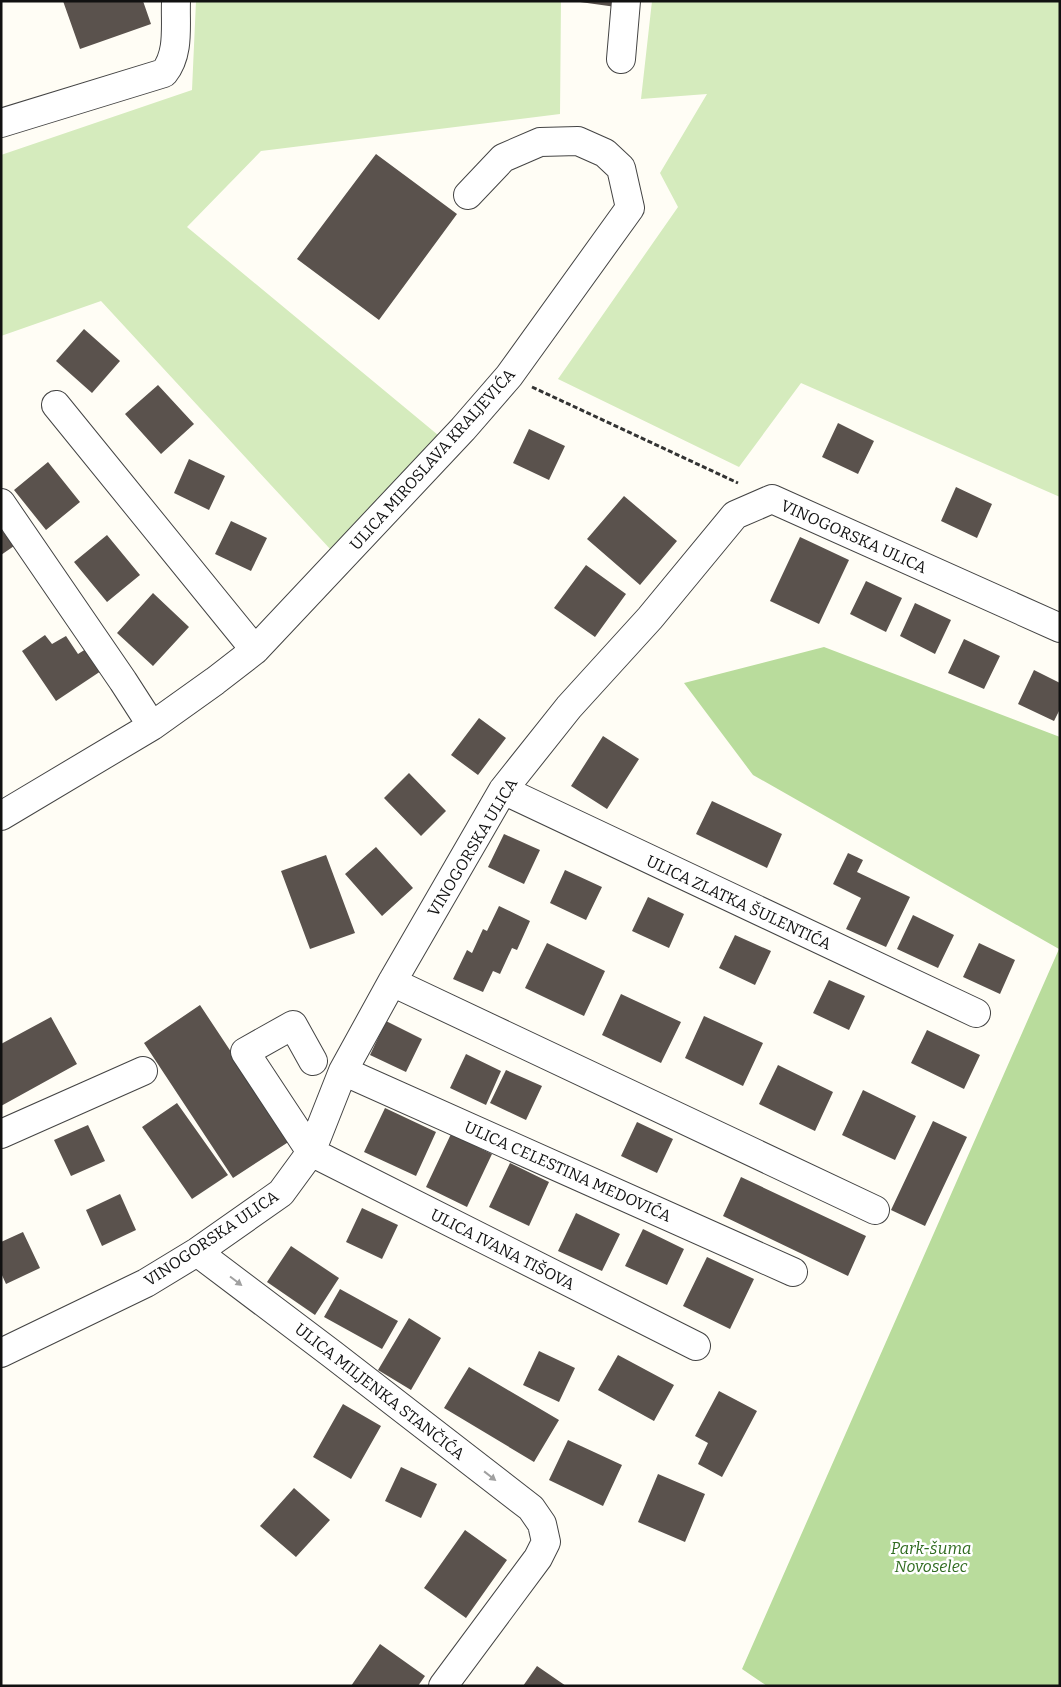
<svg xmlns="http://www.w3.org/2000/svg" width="1061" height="1687" font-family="Bitter,serif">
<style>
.green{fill:#d5ebbd}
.forest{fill:#b9dc9c}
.building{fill:#5a524d}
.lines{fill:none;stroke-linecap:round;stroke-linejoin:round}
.minor-casing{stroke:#444;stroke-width:30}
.path{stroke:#333;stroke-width:3;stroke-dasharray:5 2.5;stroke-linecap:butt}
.minor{stroke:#fff;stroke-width:28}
.oneway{fill:#a0a0a0}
.labels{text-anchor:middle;stroke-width:5;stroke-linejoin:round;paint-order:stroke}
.street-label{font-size:16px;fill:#111;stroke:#fff}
.park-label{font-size:16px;font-style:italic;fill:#2f6b1f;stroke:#fff}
</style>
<rect width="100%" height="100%" fill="#fffdf5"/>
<!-- green -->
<path class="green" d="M196,1H561L560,114L261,151L187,227L438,435L331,550L101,301L1,336V155L192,90Z
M652,1H1060V497L801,383L739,467L558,379L678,207L660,173L707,94L641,99Z"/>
<!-- forest -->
<path class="forest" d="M824,647L1060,737V1686H767L742,1669L1059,949L753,775L684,683Z"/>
<!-- building -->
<path class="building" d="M63,1H143L151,24L80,49Z
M580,1H617L616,7L580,2Z
M376,154L457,214L379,320L297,259Z
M84,329L120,361L92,393L56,361Z
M158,385L194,424L161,454L125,414Z
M838,423L874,441L858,474L822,457Z
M529,429L565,446L549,480L513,463Z
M189,459L225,476L209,510L174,493Z
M48,462L80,502L46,530L14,490Z
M956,487L992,504L977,538L941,521Z
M624,496L677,541L640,585L587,539Z
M231,521L267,538L251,571L215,554Z
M1,529L14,546L1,555Z
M107,535L140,575L107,602L74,562Z
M800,537L849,560L819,624L770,601Z
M586,565L626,594L595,637L554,608Z
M866,581L902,598L886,632L850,614Z
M153,593L189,627L153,666L117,633Z
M915,603L951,620L935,654L900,636Z
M45,635L52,644L66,636L78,654L86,649L101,671L56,701L22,651Z
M964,639L1000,656L984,689L948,673Z
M1034,670L1060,683V709L1054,721L1018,704Z
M479,718L506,738L478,775L451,755Z
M603,736L639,759L607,809L571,786Z
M409,773L446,811L421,836L384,798Z
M712,801L782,834L767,868L696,834Z
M504,834L540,850L524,884L488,867Z
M376,847L413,888L382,916L345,874Z
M848,853L863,860L857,872L910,897L886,947L846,929L861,898L833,884Z
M326,855L355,933L310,949L281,871Z
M565,870L602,887L586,920L550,903Z
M648,897L684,914L669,948L632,931Z
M499,906L530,921L517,950L512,948L500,974L493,971L483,992L453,979L467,950L472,953L483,929L487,931Z
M913,915L954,935L938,968L897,949Z
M735,935L771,951L755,985L719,968Z
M547,943L605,971L584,1016L525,988Z
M979,943L1015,960L1000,994L963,977Z
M829,980L865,996L849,1030L813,1013Z
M621,994L681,1022L661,1063L602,1035Z
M200,1005L290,1141L233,1178L144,1043Z
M704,1016L763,1043L743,1086L685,1058Z
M51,1017L77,1064L1,1106V1044Z
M386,1021L422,1039L406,1072L370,1055Z
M927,1030L980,1055L964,1089L911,1063Z
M466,1054L501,1071L486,1105L450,1088Z
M778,1065L833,1092L815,1131L759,1104Z
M506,1070L542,1086L526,1120L490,1103Z
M863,1090L916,1116L895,1160L842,1135Z
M177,1103L228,1175L192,1199L142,1127Z
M385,1108L436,1132L416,1176L364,1152Z
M933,1121L967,1137L925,1226L891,1210Z
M637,1122L673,1139L657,1173L621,1156Z
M88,1125L105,1161L71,1176L54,1140Z
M451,1134L492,1154L467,1207L426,1187Z
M510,1163L549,1182L529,1226L489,1207Z
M741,1177L866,1236L848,1276L723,1216Z
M120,1194L136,1230L102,1246L86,1210Z
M362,1208L398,1225L382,1259L346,1242Z
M576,1213L620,1234L602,1271L558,1251Z
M643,1229L684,1249L667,1285L625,1266Z
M23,1232L40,1268L6,1284L1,1273V1242Z
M291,1246L339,1278L315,1315L267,1282Z
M707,1257L754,1279L730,1329L683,1306Z
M340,1289L398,1321L382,1349L324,1317Z
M409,1318L441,1338L411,1390L378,1370Z
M539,1351L575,1368L559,1402L523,1385Z
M618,1355L674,1385L654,1421L598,1390Z
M469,1367L559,1420L534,1462L444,1408Z
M719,1391L757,1411L722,1477L698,1464L708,1443L695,1436Z
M343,1404L381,1426L351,1479L313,1457Z
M568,1440L622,1465L603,1506L549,1480Z
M401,1467L437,1484L421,1518L385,1501Z
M658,1474L705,1494L685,1542L638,1522Z
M294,1488L330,1520L296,1557L260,1526Z
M465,1530L507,1560L466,1618L424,1588Z
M380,1644L425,1676L418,1686H351Z
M537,1666L566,1686H523Z"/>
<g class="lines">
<defs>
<path id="minor" d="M621,59L626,1
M1,123L164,73C180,53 175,25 176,1
M56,405L255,650
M1,503L123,681L152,726
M503,790L976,1013
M1,816L152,726L215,681L255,650L463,429L509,376L630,208L621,168L605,153L578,141L540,142L503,158L468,195
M392,982L875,1210
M313,1061L293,1025L245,1052L311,1152L696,1346
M343,1071L793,1272
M1,1134L143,1071
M197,1252L332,1354L531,1508L542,1524L546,1542L538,1558L443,1686
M1,1353L146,1283L197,1252L281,1193L311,1152L343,1071L392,982L503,790L569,707L650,618L735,515L772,499L1060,628"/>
</defs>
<!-- minor casing -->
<use href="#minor" class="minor-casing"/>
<!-- path -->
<path class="path" d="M532,387L738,483"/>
<!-- minor -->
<use href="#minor" class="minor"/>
</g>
<!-- one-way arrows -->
<defs><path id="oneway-solid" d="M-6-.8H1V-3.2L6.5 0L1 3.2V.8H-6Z" transform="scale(1.25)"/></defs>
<g class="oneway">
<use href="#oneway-solid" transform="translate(236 1281) rotate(37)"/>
<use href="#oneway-solid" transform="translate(490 1476) rotate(38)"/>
</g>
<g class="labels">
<!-- street labels -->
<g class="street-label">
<text transform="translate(432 459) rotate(-48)" y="6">ULICA MIROSLAVA KRALJEVIĆA</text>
<text transform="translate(854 536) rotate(24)" y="6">VINOGORSKA ULICA</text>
<text transform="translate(472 847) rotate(-59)" y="6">VINOGORSKA ULICA</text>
<text transform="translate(739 902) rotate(25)" y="6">ULICA ZLATKA ŠULENTIĆA</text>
<text transform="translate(568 1171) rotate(24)" y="6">ULICA CELESTINA MEDOVIĆA</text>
<text transform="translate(211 1238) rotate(-34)" y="6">VINOGORSKA ULICA</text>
<text transform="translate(503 1249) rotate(27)" y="6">ULICA IVANA TIŠOVA</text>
<text transform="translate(380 1391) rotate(38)" y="6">ULICA MILJENKA STANČIĆA</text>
</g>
<!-- park labels -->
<g class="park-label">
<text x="931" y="1554">Park-šuma<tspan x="931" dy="18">Novoselec</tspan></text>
</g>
</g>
<!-- border -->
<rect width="1061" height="1687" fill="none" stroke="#111111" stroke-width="5"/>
</svg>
